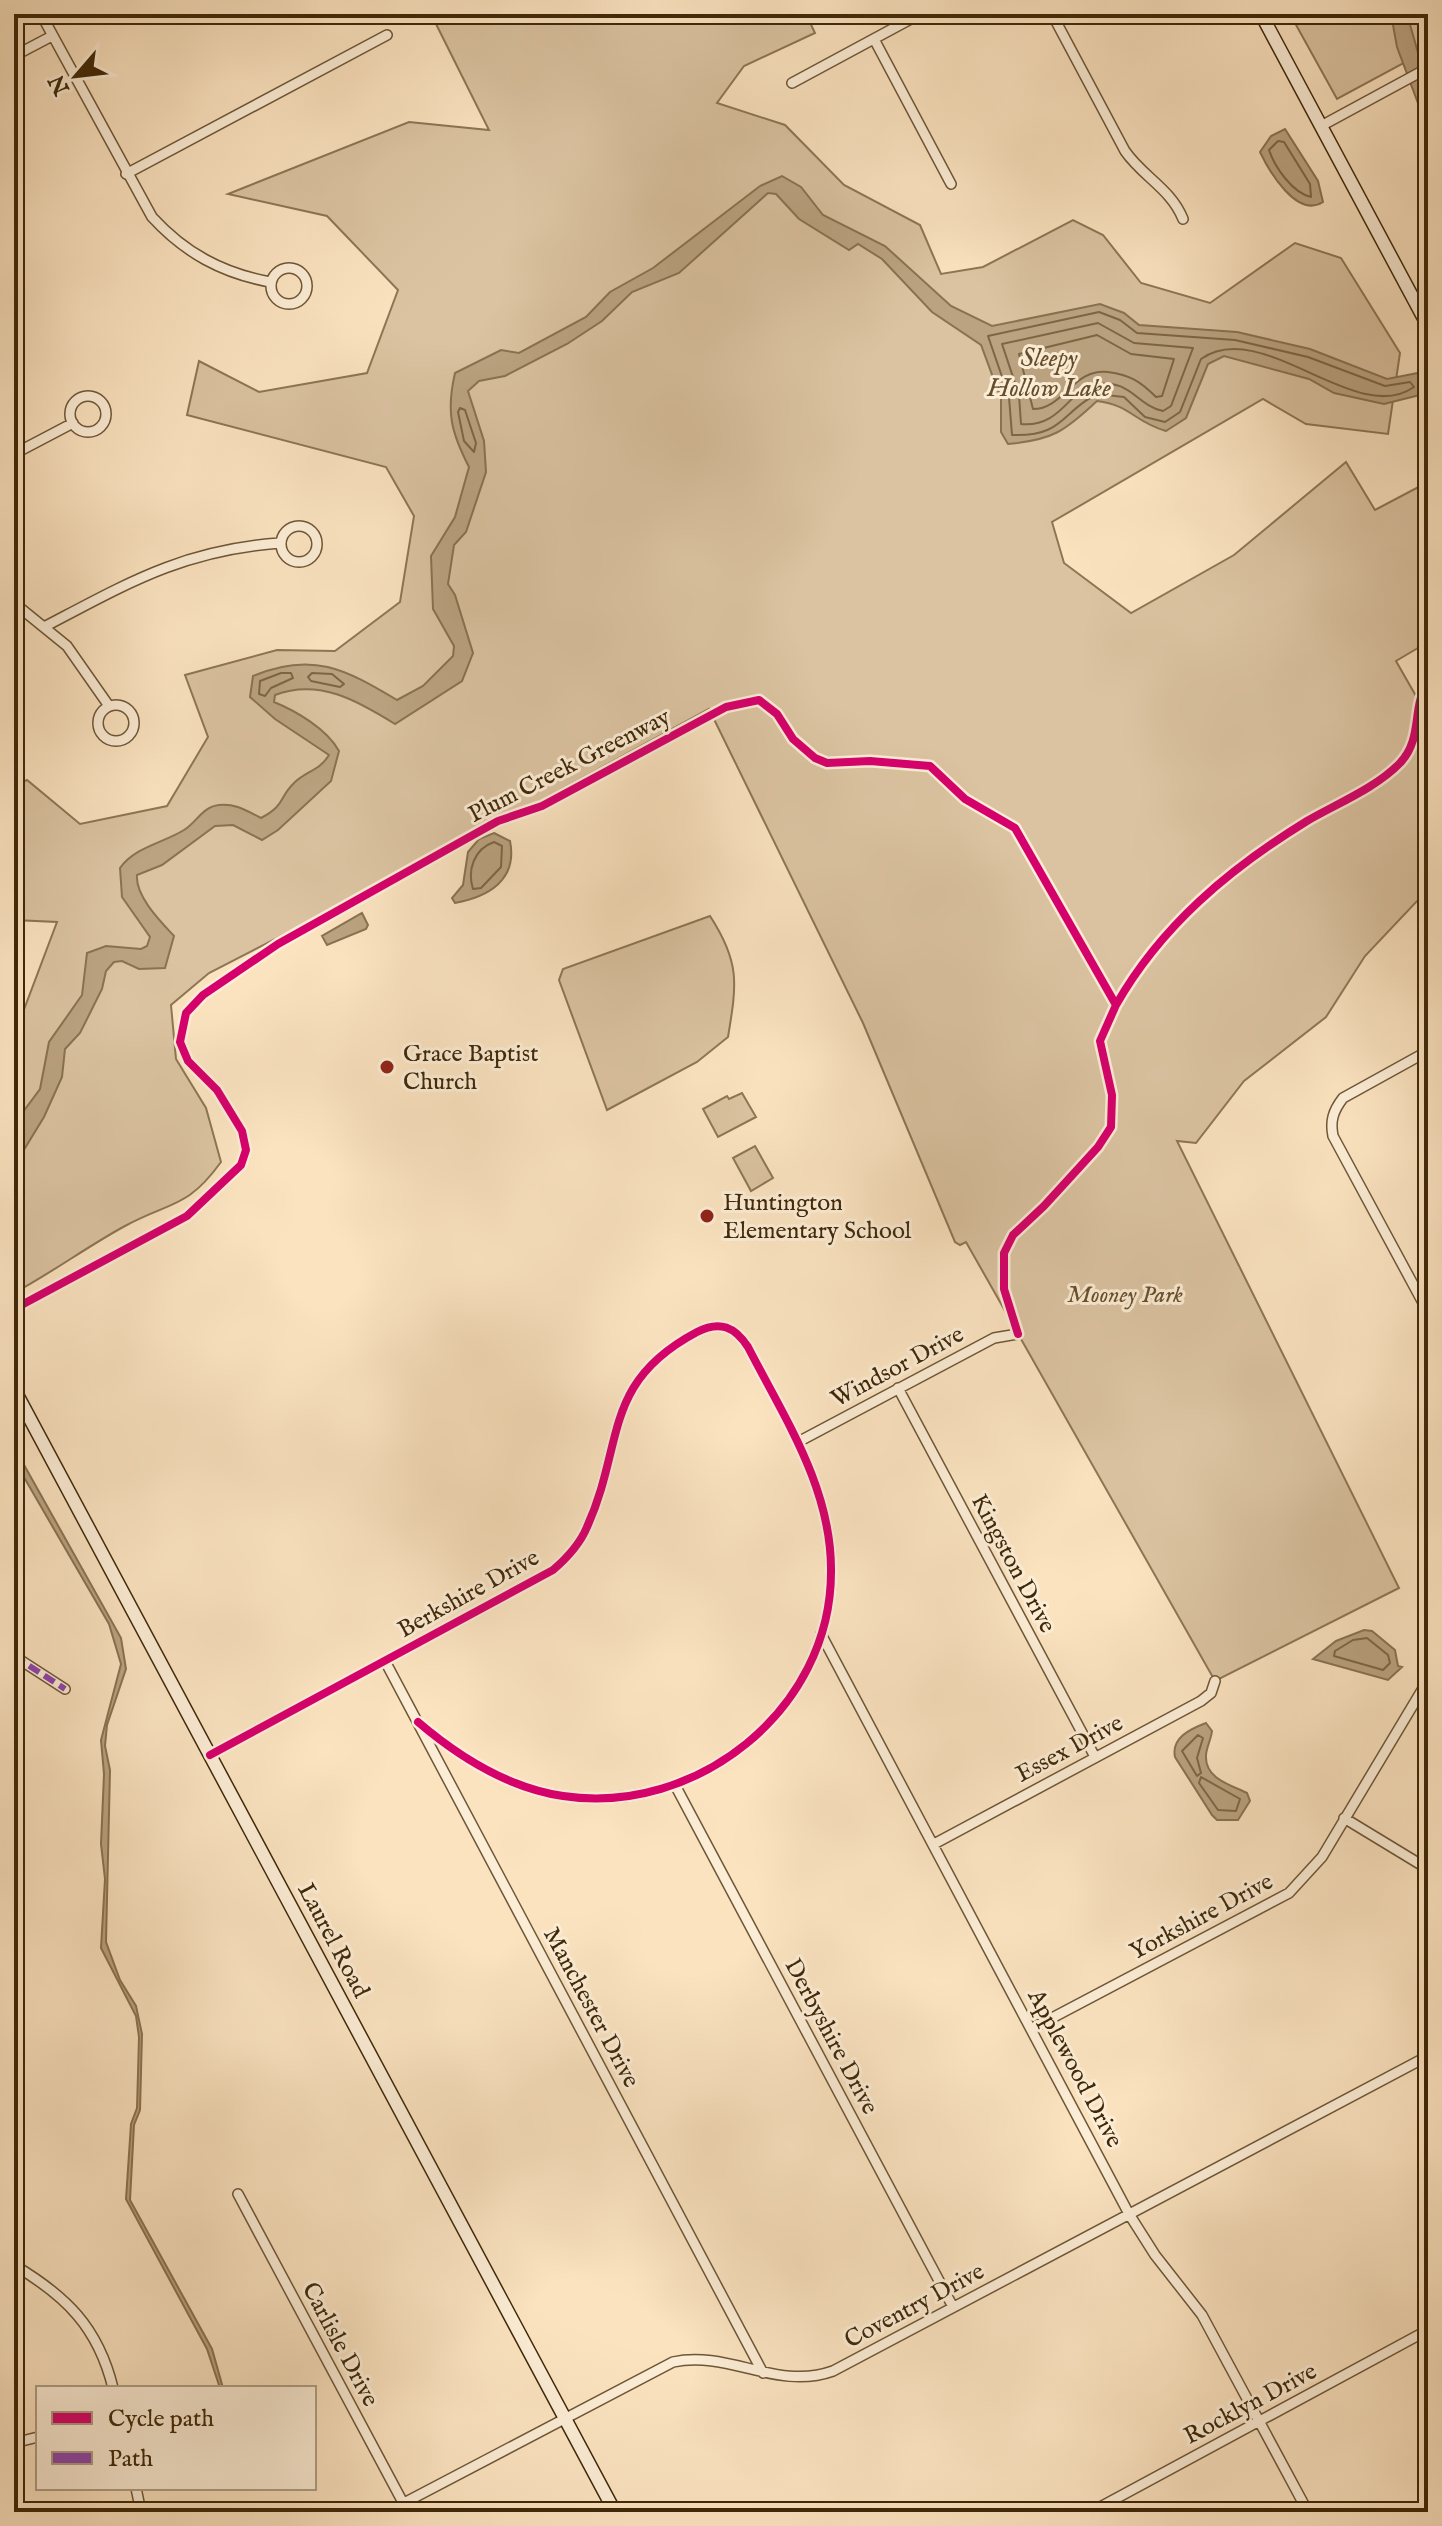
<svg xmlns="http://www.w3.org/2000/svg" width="1442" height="2526" font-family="'IM FELL English',serif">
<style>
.green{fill:#dbc3a1;stroke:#8d7654;stroke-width:2}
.water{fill:#bba381;stroke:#897251;stroke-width:2}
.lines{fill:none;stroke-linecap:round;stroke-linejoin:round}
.shore{stroke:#7d6644;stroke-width:2}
.street-casing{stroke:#6e5736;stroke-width:12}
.secondary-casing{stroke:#3f2808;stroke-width:15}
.street{stroke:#fcedd6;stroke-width:9}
.secondary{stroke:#fcedd6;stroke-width:12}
.quiet{stroke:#8e44ad;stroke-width:6;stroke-dasharray:12 6;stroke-linecap:butt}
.cycleway-casing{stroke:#fcedd6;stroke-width:13}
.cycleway{stroke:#d6006c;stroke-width:8}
.poi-dot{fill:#8f2418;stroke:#fcedd6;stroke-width:3}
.labels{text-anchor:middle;stroke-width:6;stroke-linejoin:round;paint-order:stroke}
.street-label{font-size:24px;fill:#3f2808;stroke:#fcedd6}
.poi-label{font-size:24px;fill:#3f2808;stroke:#fcedd6;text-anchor:start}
.park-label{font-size:24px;font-style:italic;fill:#664f2e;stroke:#fcedd6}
.water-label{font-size:26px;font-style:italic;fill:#644d2c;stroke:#fcedd6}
</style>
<rect width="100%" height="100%" fill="#fbe3c0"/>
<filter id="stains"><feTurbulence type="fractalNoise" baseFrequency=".0025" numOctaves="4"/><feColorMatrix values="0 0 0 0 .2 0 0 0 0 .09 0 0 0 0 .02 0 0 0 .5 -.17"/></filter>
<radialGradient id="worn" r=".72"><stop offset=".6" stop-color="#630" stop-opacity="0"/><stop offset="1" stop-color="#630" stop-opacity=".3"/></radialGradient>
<!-- green -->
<path class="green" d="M431,14H806L815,33L744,66L717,103L785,125L844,185L920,225L941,274L983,267L1073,220L1103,235L1141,283L1210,303L1295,243L1341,258L1400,353L1388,434L1306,424L1263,399L1052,522L1064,563L1131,613L1234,555L1346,462L1375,510L1428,482V642L1396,661L1428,717V895L1417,901L1365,956L1326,1017L1244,1081L1196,1143L1177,1141L1399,1588L1215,1681L966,1242L960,1245L955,1242L863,1023L709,709L457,846L209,973L171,1005L176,1059L206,1108L221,1162C187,1209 171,1201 125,1226C88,1246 53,1272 14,1293V1036L57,922L14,920V786L27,780L80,824L167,806L208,737L185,675L277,650L335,651L400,602L414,516L386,467L187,415L199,361L259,392L367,373L398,290L327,216L228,194L409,122L489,130Z
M1290,14H1428V50L1337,99Z
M710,916C740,962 737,983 728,1037L697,1062L607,1110L559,980L563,969Z
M742,1093L756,1117L718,1137L703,1109L727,1096L729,1099Z
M755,1146L773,1178L751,1191L733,1158Z"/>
<!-- water -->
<path class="water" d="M1391,14H1407L1428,88V130L1397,47Z
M1285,129L1318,181L1323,202C1297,219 1269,171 1260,152L1271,136Z
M782,176L801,187L823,215L885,246L951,306L992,326L1100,304L1124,313L1139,325L1237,332L1310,349L1387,379L1428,371V393L1384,404L1334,393L1309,379L1224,356L1208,364L1186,418L1166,431C1134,422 1131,405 1097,401C1065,431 1053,440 1008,444L1001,432V399L981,345L932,312L882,259L858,244L849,250L799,219L776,194L768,193L679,273L632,292L602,321L567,344L505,376L479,381L468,391L484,441L486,472L466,532L454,545L448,584L455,595L473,653L462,681L395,724C358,701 319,678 275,695L274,702C296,711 327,729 339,751L331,781L278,830L262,840L233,825L215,826L162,865L137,875C135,896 161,922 174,936L165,968L139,969L122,961L114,962L106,971L102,989L80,1033L65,1049L62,1077L44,1117L14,1166L17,1120L40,1089L49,1042L82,995L87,953L106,946L141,949L147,946L150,937L122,897L120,868C135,847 163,843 184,830C197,822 202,807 219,805C235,803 247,811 261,818C286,805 278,798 295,782C307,771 320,770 329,755L275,719L250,697L253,676C312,651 345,669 397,700L423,686L453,656L454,646L433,609L431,556L455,517L469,467C451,432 446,412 455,373L501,350L519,353L586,317L610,292L653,268L760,186Z
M494,833L510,841C518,881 487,897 455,903L452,898L463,885L468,852L479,839Z
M362,913L368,925L366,929L327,945L322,936Z
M14,1447L121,1638L126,1669L107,1725L105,1746L110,1770L106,1942L120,1980L136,2006L142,2034L140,2110L134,2125L130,2200L212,2349L223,2388H220L207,2349L126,2199L131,2124L137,2108L139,2037L136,2016L101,1948L105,1879L101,1844L104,1774L101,1740L121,1664L109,1624L18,1467Z
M1364,1630L1372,1631L1395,1650L1398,1666L1402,1667L1388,1680L1313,1659L1336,1641Z
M1206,1723L1212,1731C1211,1740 1206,1748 1206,1756C1205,1779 1231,1785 1247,1793L1250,1801L1238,1820H1217L1212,1815L1175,1757C1171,1738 1190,1729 1206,1723Z"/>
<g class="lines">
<!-- shore -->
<path class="shore" d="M1278,141L1284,142L1310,184L1311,197C1293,193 1275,168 1269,150Z
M1099,312L1120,320L1137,333L1235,340L1308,357L1385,386L1410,382L1414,387C1356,428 1262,316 1201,359L1180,412L1165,422L1145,417L1124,397L1097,394C1062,411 1064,437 1012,435L1009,397L988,336Z
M1098,323L1134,343L1193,348L1171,406L1163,411C1136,405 1131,379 1096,384C1070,387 1062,428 1021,424L1019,395L1002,344Z
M1097,335L1131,354L1174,359L1162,396L1156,397C1140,381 1130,375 1108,372C1073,368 1064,409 1033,409L1019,354Z
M460,408L465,410L476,443L474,452L464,441L458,412Z
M281,673H291L293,678L271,688L265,696L259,694L260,681Z
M312,673L332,674L344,684L340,687L311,681L308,677Z
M494,842L502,846L501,867L481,888L473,889C467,870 474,849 494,842Z
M1367,1638L1388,1655L1390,1663L1383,1670L1334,1656L1335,1651L1353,1640Z
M1198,1735L1203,1738L1197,1758L1201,1773L1197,1776L1182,1751Z
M1201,1777L1240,1799L1236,1811L1218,1810L1199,1783Z"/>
<defs>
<path id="street" d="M41,14L152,217C185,253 222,273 270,282
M1052,14L1125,151C1143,177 1171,189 1183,219
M874,39L951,184
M14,56L52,36
M792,83L920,14
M1321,126L1428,68
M126,174L387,35
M271 286a18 18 0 1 1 36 0a18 18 0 1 1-36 0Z
M70 414a18 18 0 1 1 36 0a18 18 0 1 1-36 0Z
M14,454L73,423
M281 544a18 18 0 1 1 36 0a18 18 0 1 1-36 0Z
M14,603L67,646L109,706
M44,627C128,583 183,550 280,543
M98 723a18 18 0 1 1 36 0a18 18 0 1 1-36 0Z
M1428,1051L1343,1098C1333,1111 1330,1121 1333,1136L1428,1312
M898,1388L1095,1757
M798,1442L994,1338L1018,1334
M821,1634L1129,2214L1155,2255L1202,2315L1308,2512
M14,1656L65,1689
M385,1661L763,2373
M210,1755L553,1570C567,1558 580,1544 587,1527C625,1443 601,1383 697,1332C720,1320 735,1327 748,1347C785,1419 832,1489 831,1572C831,1710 696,1816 563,1796C509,1788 459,1757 418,1722
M675,1785L953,2307
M1344,1818L1428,1869
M934,1844L1201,1701L1211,1693L1215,1681
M1033,2028L1289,1893L1322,1857L1428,1680
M238,2194L408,2512
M14,2265C66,2296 98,2327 113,2388
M14,2443L38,2437
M136,2488L141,2512
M404,2503L673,2362C729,2350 777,2391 833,2371L1428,2056
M1091,2512L1428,2330"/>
<path id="secondary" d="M1261,14L1428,326
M14,1389L615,2512"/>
</defs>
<!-- street casing -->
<use href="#street" class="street-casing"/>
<!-- secondary casing -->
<use href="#secondary" class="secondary-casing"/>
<!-- street -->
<use href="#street" class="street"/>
<!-- secondary -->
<use href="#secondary" class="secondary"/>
<!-- quiet -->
<path class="quiet" d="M14,1656L65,1689"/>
<defs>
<path id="cycleway" d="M1116,1005C1161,926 1229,869 1307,821C1336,804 1376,788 1400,763C1424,738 1411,704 1428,685
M14,1309L187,1216L241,1165L246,1150L242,1131L217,1090L188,1061L180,1042L186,1013L203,995L278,944L498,821L542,806L726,707L759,700L777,714L793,739L815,758L827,763L870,761L930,766L965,799L1015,828L1116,1005L1100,1041L1112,1095L1111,1127L1098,1147L1044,1206L1013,1235L1004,1253V1289L1018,1334
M210,1755L553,1570C567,1558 580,1544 587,1527C625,1443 601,1383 697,1332C720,1320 735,1327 748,1347C785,1419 832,1489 831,1572C831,1710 696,1816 563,1796C509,1788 459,1757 418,1722"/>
</defs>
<!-- cycleway casing -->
<use href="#cycleway" class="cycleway-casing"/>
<!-- cycleway -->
<use href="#cycleway" class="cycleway"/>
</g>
<!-- markers -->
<g class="poi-dot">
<circle cx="387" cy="1067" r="8"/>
<circle cx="707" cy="1216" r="8"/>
</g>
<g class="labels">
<!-- street labels -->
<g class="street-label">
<text transform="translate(569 765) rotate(-27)" y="8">Plum Creek Greenway</text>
<text transform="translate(897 1366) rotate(-28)" y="8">Windsor Drive</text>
<text transform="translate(1014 1563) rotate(62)" y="8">Kingston Drive</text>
<text transform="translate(468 1593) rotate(-29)" y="8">Berkshire Drive</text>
<text transform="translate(1069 1748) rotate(-28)" y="8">Essex Drive</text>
<text transform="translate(1201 1916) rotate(-28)" y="8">Yorkshire Drive</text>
<text transform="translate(334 1940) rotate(62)" y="8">Laurel Road</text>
<text transform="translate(592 2007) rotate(62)" y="8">Manchester Drive</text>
<text transform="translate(832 2036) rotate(62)" y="8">Derbyshire Drive</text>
<text transform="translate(1076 2068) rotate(62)" y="8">Applewood Drive</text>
<text transform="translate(914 2305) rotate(-28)" y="8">Coventry Drive</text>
<text transform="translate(341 2344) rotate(62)" y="8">Carlisle Drive</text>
<text transform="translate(1250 2403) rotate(-28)" y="8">Rocklyn Drive</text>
</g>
<!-- poi labels -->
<g class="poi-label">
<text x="403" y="1061">Grace Baptist<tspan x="403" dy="28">Church</tspan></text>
<text x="723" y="1210">Huntington<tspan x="723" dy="28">Elementary School</tspan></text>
</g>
<!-- park labels -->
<g class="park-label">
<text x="1125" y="1302">Mooney Park</text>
</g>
<!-- water labels -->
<g class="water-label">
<text x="1049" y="366">Sleepy<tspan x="1049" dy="30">Hollow Lake</tspan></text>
</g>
</g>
<!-- margin -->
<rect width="1442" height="2526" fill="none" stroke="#fbe3c0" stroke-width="48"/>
<rect x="16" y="16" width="1410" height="2494" fill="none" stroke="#3f2808" stroke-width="4"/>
<rect x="24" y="24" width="1394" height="2478" fill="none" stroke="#3f2808" stroke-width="2"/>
<!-- legend -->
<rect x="36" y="2386" width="280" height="104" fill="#fcedd6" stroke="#b09e84" stroke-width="2"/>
<rect x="52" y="2412" width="40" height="12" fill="#d6006c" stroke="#b09e84" stroke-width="2"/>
<text x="108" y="2426" font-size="24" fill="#3f2808">Cycle path</text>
<rect x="52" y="2452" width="40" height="12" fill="#8e44ad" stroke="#b09e84" stroke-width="2"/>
<text x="108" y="2466" font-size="24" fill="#3f2808">Path</text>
<!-- north arrow -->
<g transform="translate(76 76) rotate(242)" stroke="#fcedd6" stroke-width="6" paint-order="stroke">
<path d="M0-6L14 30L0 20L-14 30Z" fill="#3f2808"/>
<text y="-12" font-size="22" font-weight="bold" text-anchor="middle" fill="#3f2808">N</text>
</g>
<rect width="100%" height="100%" filter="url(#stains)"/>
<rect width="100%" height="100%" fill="url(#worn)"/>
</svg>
